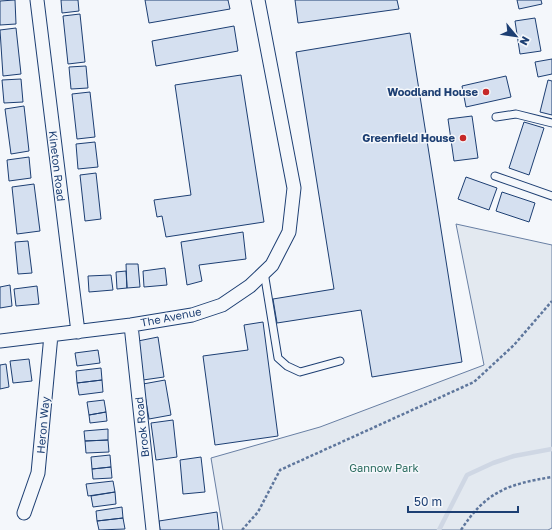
<svg xmlns="http://www.w3.org/2000/svg" width="552" height="530" font-family="'Golos Text',sans-serif">
<style>
.green{fill:#e3e9f0;stroke:#687fa3}
.lines{fill:none;stroke-linecap:round;stroke-linejoin:round}
.stream{stroke:#cfd7e4;stroke-width:4.5}
.building{fill:#d5e0f0;stroke:#1d3f73}
.lane-casing{stroke:#1d3f73;stroke-width:9}
.street-casing{stroke:#1d3f73;stroke-width:15}
.path{stroke:#5e769c;stroke-width:2.5;stroke-dasharray:3 2;stroke-linecap:butt}
.lane{stroke:#f4f7fb;stroke-width:7}
.street{stroke:#f4f7fb;stroke-width:13}
.poi-dot{fill:#c62828;stroke:#f4f7fb;stroke-width:1.5}
.labels{text-anchor:middle;stroke-width:3;stroke-linejoin:round;paint-order:stroke}
.poi-label{font-size:11px;font-weight:bold;fill:#1d3f73;stroke:#f4f7fb;text-anchor:end}
.street-label{font-size:11px;fill:#1d3f73;stroke:#f4f7fb}
.park-label{font-size:11px;fill:#2c6c60;stroke:#f4f7fb}
</style>
<rect width="100%" height="100%" fill="#f4f7fb"/>
<!-- green -->
<path class="green" d="M456,224L552,245V528L548,530H223L211,458L320,427L484,365Z"/>
<g class="lines">
<!-- stream -->
<path class="stream" d="M439,530L467,475L493,463L514,456L552,449"/>
</g>
<!-- building -->
<path class="building" d="M15,0L16,24L0,25V1Z
M61,0H78L79,11L62,13Z
M145,0H228L230,9L149,23Z
M295,0H397L399,9L298,23Z
M517,0H541L542,4L519,9Z
M80,14L85,62L68,64L63,16Z
M535,18L541,51L520,54L515,21Z
M234,26L238,51L156,66L152,41Z
M16,28L21,74L3,76L0,30Z
M410,33L462,362L372,377L361,310L277,323L273,299L334,289L296,52Z
M552,59V74L538,77L535,62Z
M86,66L88,88L71,89L69,67Z
M241,75L264,222L166,237L162,216L157,217L154,200L191,195L175,85Z
M506,76L511,97L466,107L462,86Z
M21,79L23,102L4,103L2,80Z
M548,80L552,81V115L540,112Z
M90,92L95,137L77,139L72,94Z
M24,106L29,151L11,154L5,109Z
M472,116L478,158L454,161L448,119Z
M524,122L544,128L529,175L509,168Z
M95,142L98,167L78,169L76,144Z
M29,157L31,178L9,181L7,160Z
M96,173L101,219L85,221L80,175Z
M466,177L497,188L489,210L458,199Z
M34,184L40,231L17,234L12,187Z
M502,192L535,203L529,222L496,211Z
M243,232L246,259L199,265L202,281L187,285L181,242Z
M28,241L32,273L18,274L15,242Z
M126,264H138L140,287L127,288Z
M165,268L167,285L144,287L143,271Z
M126,271L127,288L117,289L116,272Z
M111,275L113,290L89,292L88,276Z
M10,285L12,306L0,308V287Z
M37,286L39,304L16,306L14,289Z
M263,322L278,436L215,445L203,356L248,350L244,325Z
M158,337L164,377L143,380L138,341Z
M98,350L100,363L77,366L75,353Z
M29,359L32,381L13,383L10,361Z
M6,364L9,387L0,389V365Z
M101,368L102,380L77,383L76,371Z
M102,380L103,392L79,395L77,383Z
M165,380L171,415L149,419L143,384Z
M104,400L106,412L89,415L87,402Z
M106,412L107,421L90,423L89,415Z
M173,420L177,457L156,460L151,423Z
M108,429V440L85,441L84,431Z
M108,440L109,452L86,453L85,441Z
M110,455L111,467L92,469L91,457Z
M201,457L205,492L183,494L180,460Z
M111,467L112,478L93,479L92,469Z
M113,481L115,492L88,496L86,484Z
M115,492L116,504L93,507L91,496Z
M122,507L123,518L97,521L96,511Z
M217,512L219,530H160L159,521Z
M123,518L125,529L99,530L97,521Z"/>
<g class="lines">
<defs>
<path id="lane" d="M496,117L516,114L552,123
M495,176L552,196
M264,272L278,358L287,366L300,372L340,361"/>
<path id="street" d="M37,0L78,332
M131,325L153,530
M0,341L131,325L192,315L222,305L250,286L272,265L289,232L294,188L258,0
M24,513L38,473L51,335"/>
</defs>
<!-- lane casing -->
<use href="#lane" class="lane-casing"/>
<!-- street casing -->
<use href="#street" class="street-casing"/>
<!-- path -->
<path class="path" d="M242,530L258,512L280,470L474,382L514,345L552,301
M461,530C486,491 509,484 552,477"/>
<!-- lane -->
<use href="#lane" class="lane"/>
<!-- street -->
<use href="#street" class="street"/>
</g>
<!-- markers -->
<g class="poi-dot">
<circle cx="486" cy="92" r="4"/>
<circle cx="463" cy="138" r="4"/>
</g>
<g class="labels">
<!-- poi labels -->
<g class="poi-label">
<text x="478" y="96">Woodland House</text>
<text x="455" y="142">Greenfield House</text>
</g>
<!-- street labels -->
<g class="street-label">
<text transform="translate(57 166) rotate(83)" y="4">Kineton Road</text>
<text transform="translate(171 317) rotate(-11)" y="4">The Avenue</text>
<text transform="translate(43 425) rotate(-85)" y="4">Heron Way</text>
<text transform="translate(142 427) rotate(-96)" y="4">Brook Road</text>
</g>
<!-- park labels -->
<g class="park-label">
<text x="384" y="472">Gannow Park</text>
</g>
</g>
<!-- north arrow -->
<g transform="translate(516 36) rotate(119)" stroke="#f4f7fb" stroke-width="3" paint-order="stroke">
<path d="M0-3L7 15L0 10L-7 15Z" fill="#1d3f73"/>
<text y="-6" font-size="11" font-weight="bold" text-anchor="middle" fill="#1d3f73">N</text>
</g>
<!-- scale -->
<path d="M408 506v6h110v-6" fill="none" stroke="#1d3f73" stroke-width="2"/>
<text x="414" y="506" font-size="12" fill="#1d3f73" stroke="#f4f7fb" stroke-width="3" paint-order="stroke">50 m</text>
</svg>
